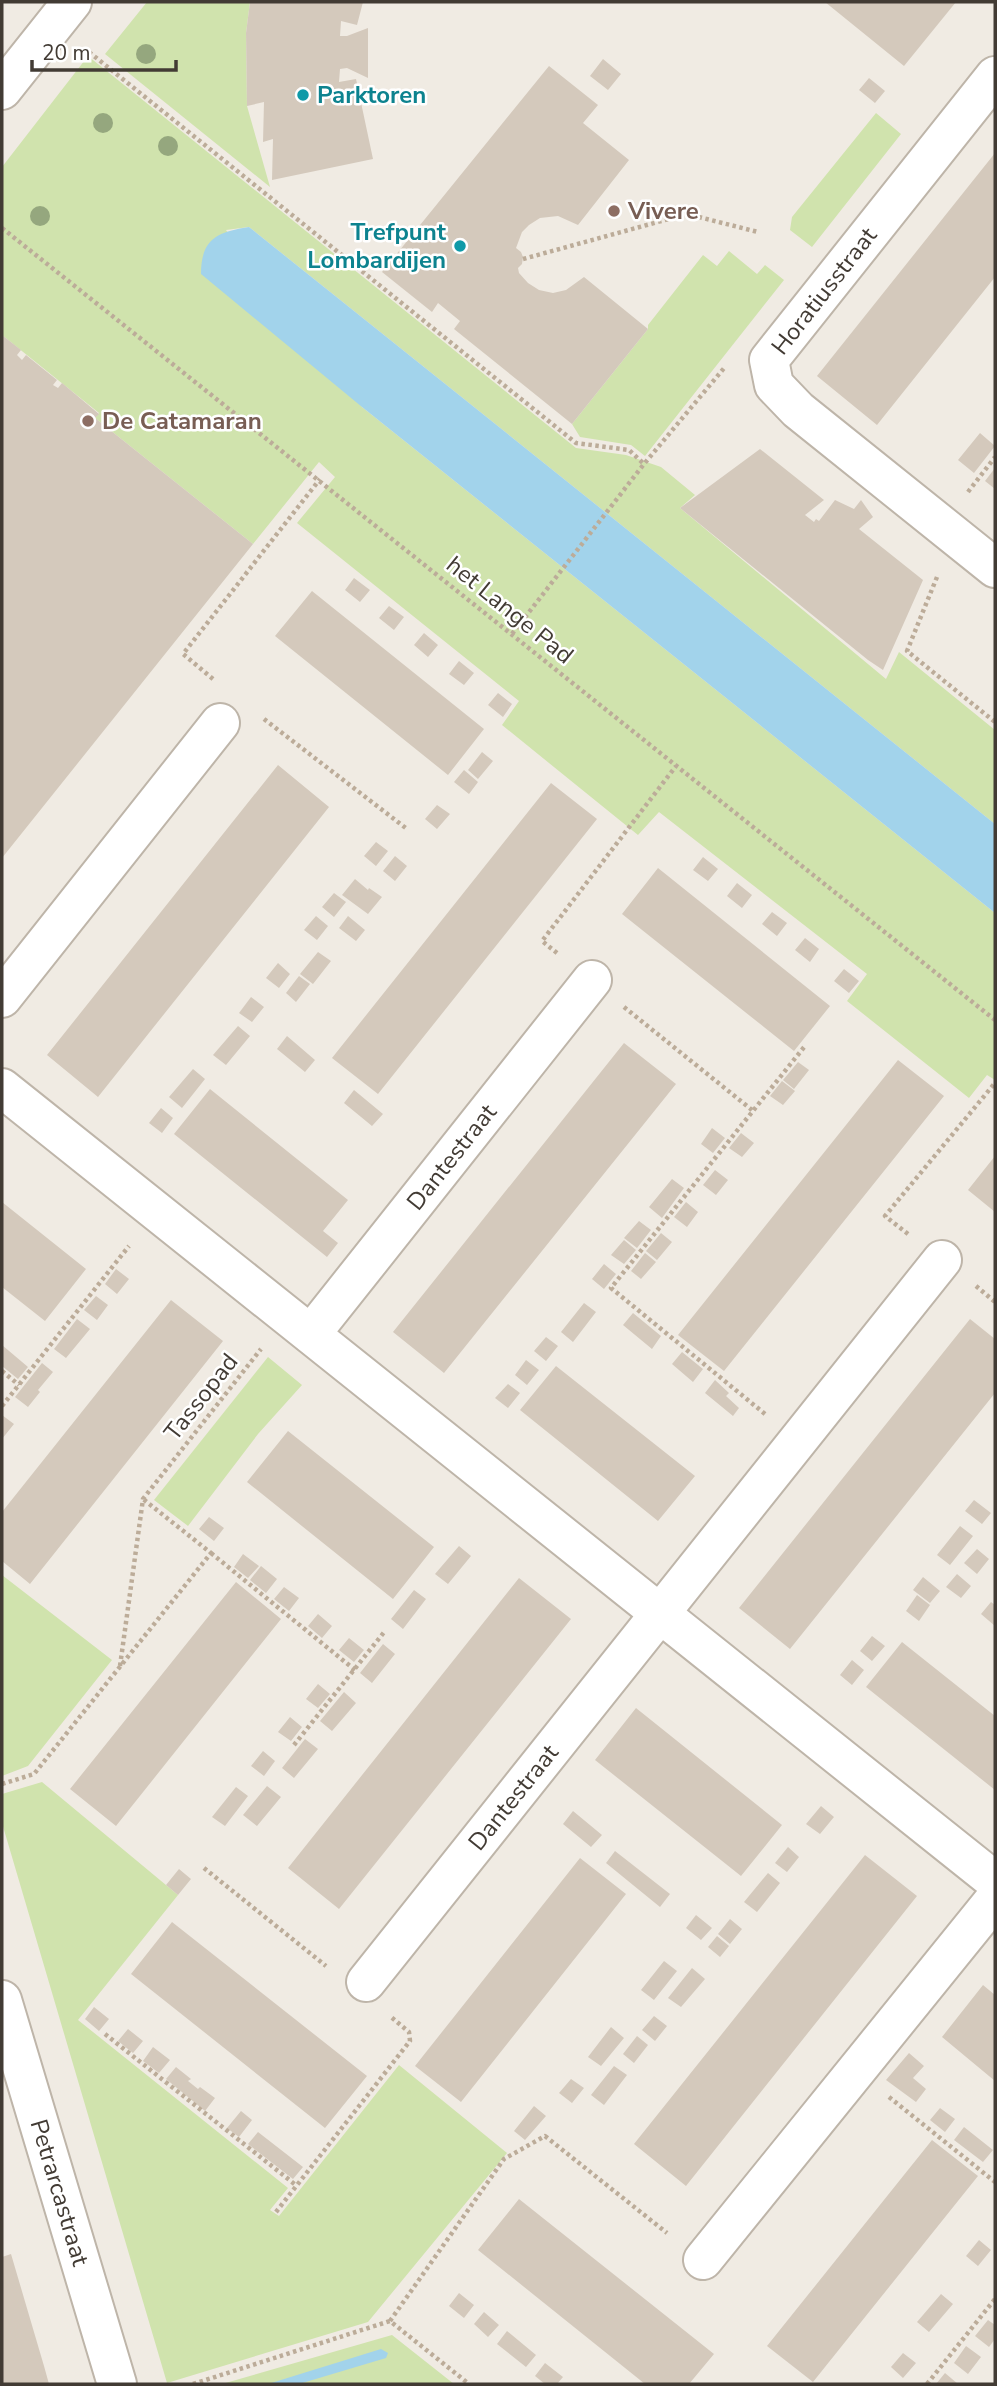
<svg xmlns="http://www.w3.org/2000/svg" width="997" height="2386" font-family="'Nunito Sans',sans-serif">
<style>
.green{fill:#d0e3ad}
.water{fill:#a2d3eb}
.building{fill:#d4c9bc}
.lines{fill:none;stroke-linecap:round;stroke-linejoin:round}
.minor-casing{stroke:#beb5a9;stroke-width:42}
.path{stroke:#bcac99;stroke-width:4.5;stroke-dasharray:3.5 3.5;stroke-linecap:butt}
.minor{stroke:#fff;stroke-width:38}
.tree{fill:#95a77e}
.culture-dot{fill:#0f9aa8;stroke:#fff;stroke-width:2.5}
.education-dot{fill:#8d6e63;stroke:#fff;stroke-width:2.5}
.labels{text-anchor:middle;stroke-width:5;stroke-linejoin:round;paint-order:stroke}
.culture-label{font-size:24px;font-weight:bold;fill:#0d838f;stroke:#fff;text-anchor:start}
.education-label{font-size:24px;font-weight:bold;fill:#785e54;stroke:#fff;text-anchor:start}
.street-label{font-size:24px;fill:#423b34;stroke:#fff}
</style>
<rect width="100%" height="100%" fill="#f0ebe3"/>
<!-- green -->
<path class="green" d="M147,2H250L246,33L247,106L270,187L105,54Z
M88,56L576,448L626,455L661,467L695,495L680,508L886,679L899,652L995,730V824L249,227L226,230L362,407L995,913V1080L987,1075L969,1098L847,1001L867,974L659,812L638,835L502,725L519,701L297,523L335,477L319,462L253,544L95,418L99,413L2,335V167Z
M876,113L901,134L812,247L790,230L792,217Z
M729,251L757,274L765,265L784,280L645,456L631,445L580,437L572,424L648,329V325L703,255L717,266Z
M268,1357L302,1385L258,1434L188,1526L154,1500Z
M2,1575L112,1660L28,1766L2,1776Z
M42,1782L178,1895L78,2020L288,2188L270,2210L279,2216L399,2065L507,2153L368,2322L167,2383L2,1823V1794Z
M392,2335L454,2384H222Z"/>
<!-- water -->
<path class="water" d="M249,227L995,824V913L362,407L201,274C201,239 217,232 249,227Z
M381,2349L388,2353L386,2358L299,2384H268Z"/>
<!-- building -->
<path class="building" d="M250,2H363L357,25L341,21L340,36H347L368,28V78L347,68L340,69L339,82L356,79L373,159L272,180L273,139L263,142L264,102L247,106L246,33Z
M825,2H956L904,66Z
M603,59L621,74L608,90L590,76Z
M549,66L598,105L583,123L629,160L578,225L558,216L540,218L529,225L522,232L516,248L521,252L523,257L522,264L518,268L519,273L528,283L539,290L553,293L566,290L584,277L648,329L572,424L454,329L460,321L438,303L432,312L382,272Z
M869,78L885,91L875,103L859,90Z
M995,153V277L877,425L817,376Z
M2,335L21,350L17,355L22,360L26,355L57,380L53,385L58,388L62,383L99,414L95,418L253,544L2,858Z
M980,433L995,446L974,473L958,460Z
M760,449L824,500L805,515L814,522L816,519L819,521L835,500L854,509L861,500L873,517L859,529L923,580L883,670L868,660L680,508Z
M995,468V489L985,481Z
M354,578L370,590L360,602L345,590Z
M312,591L484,729L448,775L275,636Z
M389,606L404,617L394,630L379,618Z
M424,633L438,645L428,657L414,645Z
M459,661L474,673L464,685L449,674Z
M498,693L512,704L503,717L488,705Z
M482,752L493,761L478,779L468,770Z
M278,765L329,807L98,1097L47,1055Z
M464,770L478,782L469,794L454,782Z
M551,783L597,819L378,1094L332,1058Z
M437,805L450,814L437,829L425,819Z
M376,842L388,851L376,866L364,856Z
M395,856L407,866L395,881L383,871Z
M703,857L718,869L708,881L693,870Z
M658,868L830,1006L794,1051L622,914Z
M355,879L368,890L369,888L382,897L368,914L342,895Z
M737,883L752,895L742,908L727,896Z
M334,893L346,902L334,917L322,907Z
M772,912L787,923L777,936L762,924Z
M316,916L328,926L317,940L304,930Z
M348,916L365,930L356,941L339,928Z
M805,938L819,949L810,962L795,950Z
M318,952L331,961L313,984L300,974Z
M278,963L290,974L279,988L266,978Z
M844,969L859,981L849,993L834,981Z
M299,976L310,984L296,1002L286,993Z
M251,997L264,1007L252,1022L239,1013Z
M238,1026L250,1036L226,1065L213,1055Z
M287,1036L315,1060L305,1072L277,1049Z
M624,1043L676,1084L444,1373L393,1332Z
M898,1060L944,1096L724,1371L678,1335Z
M798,1062L809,1070L794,1089L783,1080Z
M193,1069L205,1079L182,1108L169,1097Z
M782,1081L795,1091L783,1105L770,1096Z
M210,1089L348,1200L323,1231L338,1243L327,1257L174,1134Z
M354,1090L383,1114L372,1126L344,1103Z
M161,1108L173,1118L162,1133L149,1123Z
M712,1128L725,1138L713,1153L701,1144Z
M741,1133L754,1143L742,1157L729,1148Z
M995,1156V1212L968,1190Z
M715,1170L728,1180L716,1195L703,1185Z
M672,1179L684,1188L662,1218L649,1207Z
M2,1202L86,1269L45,1321L2,1287Z
M686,1202L698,1212L687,1227L674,1217Z
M639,1221L651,1230L637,1248L624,1238Z
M661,1233L672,1242L657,1260L646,1251Z
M624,1240L636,1250L624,1264L611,1255Z
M645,1253L656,1262L641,1279L631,1271Z
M604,1264L616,1274L604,1289L592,1279Z
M116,1269L129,1279L117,1294L105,1284Z
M96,1296L108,1305L97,1320L84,1310Z
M171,1300L223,1341L30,1584L2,1561V1512Z
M584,1303L596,1312L573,1342L561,1332Z
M633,1313L661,1336L652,1349L623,1325Z
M77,1319L90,1329L66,1358L54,1349Z
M970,1319L995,1339V1393L790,1649L739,1608Z
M546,1337L558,1346L546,1361L534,1351Z
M2,1345L28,1367L18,1379L2,1366Z
M682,1352L703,1369L693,1382L672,1364Z
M526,1360L539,1370L527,1385L515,1375Z
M42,1363L53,1372L38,1390L40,1392L28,1407L15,1397Z
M556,1366L695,1476L658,1521L520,1410Z
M715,1380L729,1393L726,1396L739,1408L733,1416L705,1393Z
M508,1384L520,1393L508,1408L495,1398Z
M2,1415L14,1424L2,1439Z
M288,1431L434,1547L393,1599L247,1482Z
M974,1500L991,1513L982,1524L965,1511Z
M209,1517L224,1528L214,1541L199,1529Z
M960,1526L973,1536L950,1565L937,1555Z
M459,1546L471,1556L448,1584L435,1574Z
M977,1549L989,1559L977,1574L964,1563Z
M243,1554L259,1566L248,1578L234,1567Z
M261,1566L277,1579L266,1593L250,1580Z
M957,1574L971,1586L961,1598L946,1587Z
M923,1577L940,1591L930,1603L913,1590Z
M519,1578L571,1619L339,1909L288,1868Z
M236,1582L281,1619L116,1826L70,1789Z
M284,1587L299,1598L289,1611L274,1599Z
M414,1590L426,1599L403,1629L391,1619Z
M917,1595L930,1605L919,1621L906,1611Z
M991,1602L995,1605V1626L981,1614Z
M318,1614L332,1626L322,1638L308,1626Z
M872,1636L885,1646L872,1661L860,1651Z
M349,1638L364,1650L354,1662L339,1650Z
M902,1642L995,1716V1790L866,1687Z
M383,1644L395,1654L372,1683L360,1673Z
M852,1660L864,1670L852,1685L840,1675Z
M318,1684L330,1694L318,1708L306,1699Z
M344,1692L356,1703L332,1731L320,1721Z
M636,1708L782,1825L741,1876L595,1760Z
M290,1717L302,1727L291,1741L278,1732Z
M305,1739L318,1749L294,1778L282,1768Z
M263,1751L275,1761L264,1776L251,1766Z
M267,1786L281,1797L257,1826L243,1815Z
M236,1787L248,1796L225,1826L212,1817Z
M821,1806L834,1817L820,1834L806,1824Z
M573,1811L602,1835L591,1847L563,1824Z
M788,1847L799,1857L787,1872L775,1863Z
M615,1851L670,1894L660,1907L606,1863Z
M865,1855L917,1896L686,2186L634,2144Z
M580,1858L626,1894L461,2102L415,2066Z
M179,1869L191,1879L178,1895L166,1885Z
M768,1873L780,1883L757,1912L744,1902Z
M696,1915L712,1928L701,1940L686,1928Z
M730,1919L742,1929L730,1944L718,1934Z
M172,1922L367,2076L325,2128L131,1974Z
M717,1936L729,1946L720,1957L708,1947Z
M664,1961L677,1971L654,2000L641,1990Z
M692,1968L705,1979L681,2007L668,1998Z
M983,1985L995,1995V2081L942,2037Z
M94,2007L109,2019L99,2031L85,2019Z
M654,2016L667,2026L655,2041L642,2030Z
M611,2027L624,2038L601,2066L588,2057Z
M128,2029L143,2041L133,2053L118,2041Z
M637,2036L648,2045L634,2063L623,2054Z
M153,2047L170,2060L159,2073L143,2061Z
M909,2053L924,2066L913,2078L926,2089L916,2102L886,2080Z
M614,2066L627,2075L604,2105L591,2095Z
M176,2067L191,2079L188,2081L198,2089L200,2087L215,2098L205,2111L166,2079Z
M571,2079L584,2088L572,2103L559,2093Z
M534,2106L546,2116L525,2140L514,2131Z
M940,2108L955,2119L945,2132L930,2120Z
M241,2111L252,2120L239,2137L227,2128Z
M964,2127L993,2150L983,2162L954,2140Z
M258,2132L303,2167L293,2179L248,2144Z
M932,2140L978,2176L813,2382L767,2346Z
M519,2199L714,2354L689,2384H645L478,2250Z
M979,2240L991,2250L978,2266L966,2256Z
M11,2254L44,2366L49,2384H2V2257Z
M459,2293L474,2305L464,2318L449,2306Z
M941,2294L953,2304L929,2332L917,2322Z
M484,2312L499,2325L488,2337L474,2324Z
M988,2320L995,2325V2339L989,2347L975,2336Z
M507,2331L536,2355L526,2367L497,2344Z
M966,2346L981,2357L968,2374L954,2363Z
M903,2353L916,2363L903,2378L891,2367Z
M545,2363L563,2377L557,2384H545L535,2376Z
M945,2373L958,2384H936Z"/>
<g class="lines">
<defs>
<g id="minor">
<path d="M995,76L769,360L774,385L798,410L995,568"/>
<path d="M2,90L72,2"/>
<path d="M2,998L220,723"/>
<path d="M2,1088L995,1881"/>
<path id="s1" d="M311,1334L592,980"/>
<path id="s2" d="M366,1982L942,1260"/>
<path id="s3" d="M2,2000L117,2384"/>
<path d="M703,2260L995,1899"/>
</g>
</defs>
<!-- minor casing -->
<use href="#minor" class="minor-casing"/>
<!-- path -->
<path class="path" d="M89,52L576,443L629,450L644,464
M2,228L995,1020
M523,259L687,214L758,232
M968,492L995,457
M937,577L907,651L995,722
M512,634L644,464L725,367
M213,679L183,654L320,479
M264,719L407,829
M557,953L542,941L676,766
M624,1007L752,1110
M908,1234L885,1216L995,1083
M976,1286L995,1302
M2,1371L19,1385
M2,1406L129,1246
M765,1414L611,1288L805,1046
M211,1553L355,1670
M120,1666L143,1499L261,1349
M294,1745L385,1631
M2,1784L34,1774L211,1553L143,1499
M204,1868L326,1966
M105,2034L297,2186
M889,2097L995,2182
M276,2212L410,2041L409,2032L391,2017
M390,2321L504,2159L545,2136L667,2233
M193,2384L390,2321L469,2384
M927,2384L995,2299"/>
<!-- minor -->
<use href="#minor" class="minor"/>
</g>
<!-- trees -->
<g class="tree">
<circle cx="146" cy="54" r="10"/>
<circle cx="103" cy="123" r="10"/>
<circle cx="168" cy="146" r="10"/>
<circle cx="40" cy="216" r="10"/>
</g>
<!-- markers -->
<g class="culture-dot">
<circle cx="303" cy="95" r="7"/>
<circle cx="460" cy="246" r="7"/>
</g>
<g class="education-dot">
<circle cx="614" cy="211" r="7"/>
<circle cx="88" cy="421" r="7"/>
</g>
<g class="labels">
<!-- culture labels -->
<g class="culture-label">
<text x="317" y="103">Parktoren</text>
<text x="446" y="240" text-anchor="end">Trefpunt<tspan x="446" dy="28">Lombardijen</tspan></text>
</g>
<!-- education labels -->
<g class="education-label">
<text x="628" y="219">Vivere</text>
<text x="102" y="429">De Catamaran</text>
</g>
<!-- street labels -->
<g class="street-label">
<text transform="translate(824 291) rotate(-52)" y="8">Horatiusstraat</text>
<text transform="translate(510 610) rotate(39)" y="8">het Lange Pad</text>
<text dy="8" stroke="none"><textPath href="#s1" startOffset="226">Dantestraat</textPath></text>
<text transform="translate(201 1397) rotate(-52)" y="8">Tassopad</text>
<text dy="8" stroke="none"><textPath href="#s2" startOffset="236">Dantestraat</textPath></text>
<text dy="8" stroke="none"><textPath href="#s3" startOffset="201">Petrarcastraat</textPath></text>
</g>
</g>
<!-- border -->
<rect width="997" height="2386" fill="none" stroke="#423b34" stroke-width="7"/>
<!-- scale -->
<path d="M32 60v10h144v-10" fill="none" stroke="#423b34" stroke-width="3.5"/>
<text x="42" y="60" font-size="21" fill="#423b34" stroke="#ffffff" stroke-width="5" paint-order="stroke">20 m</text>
</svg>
